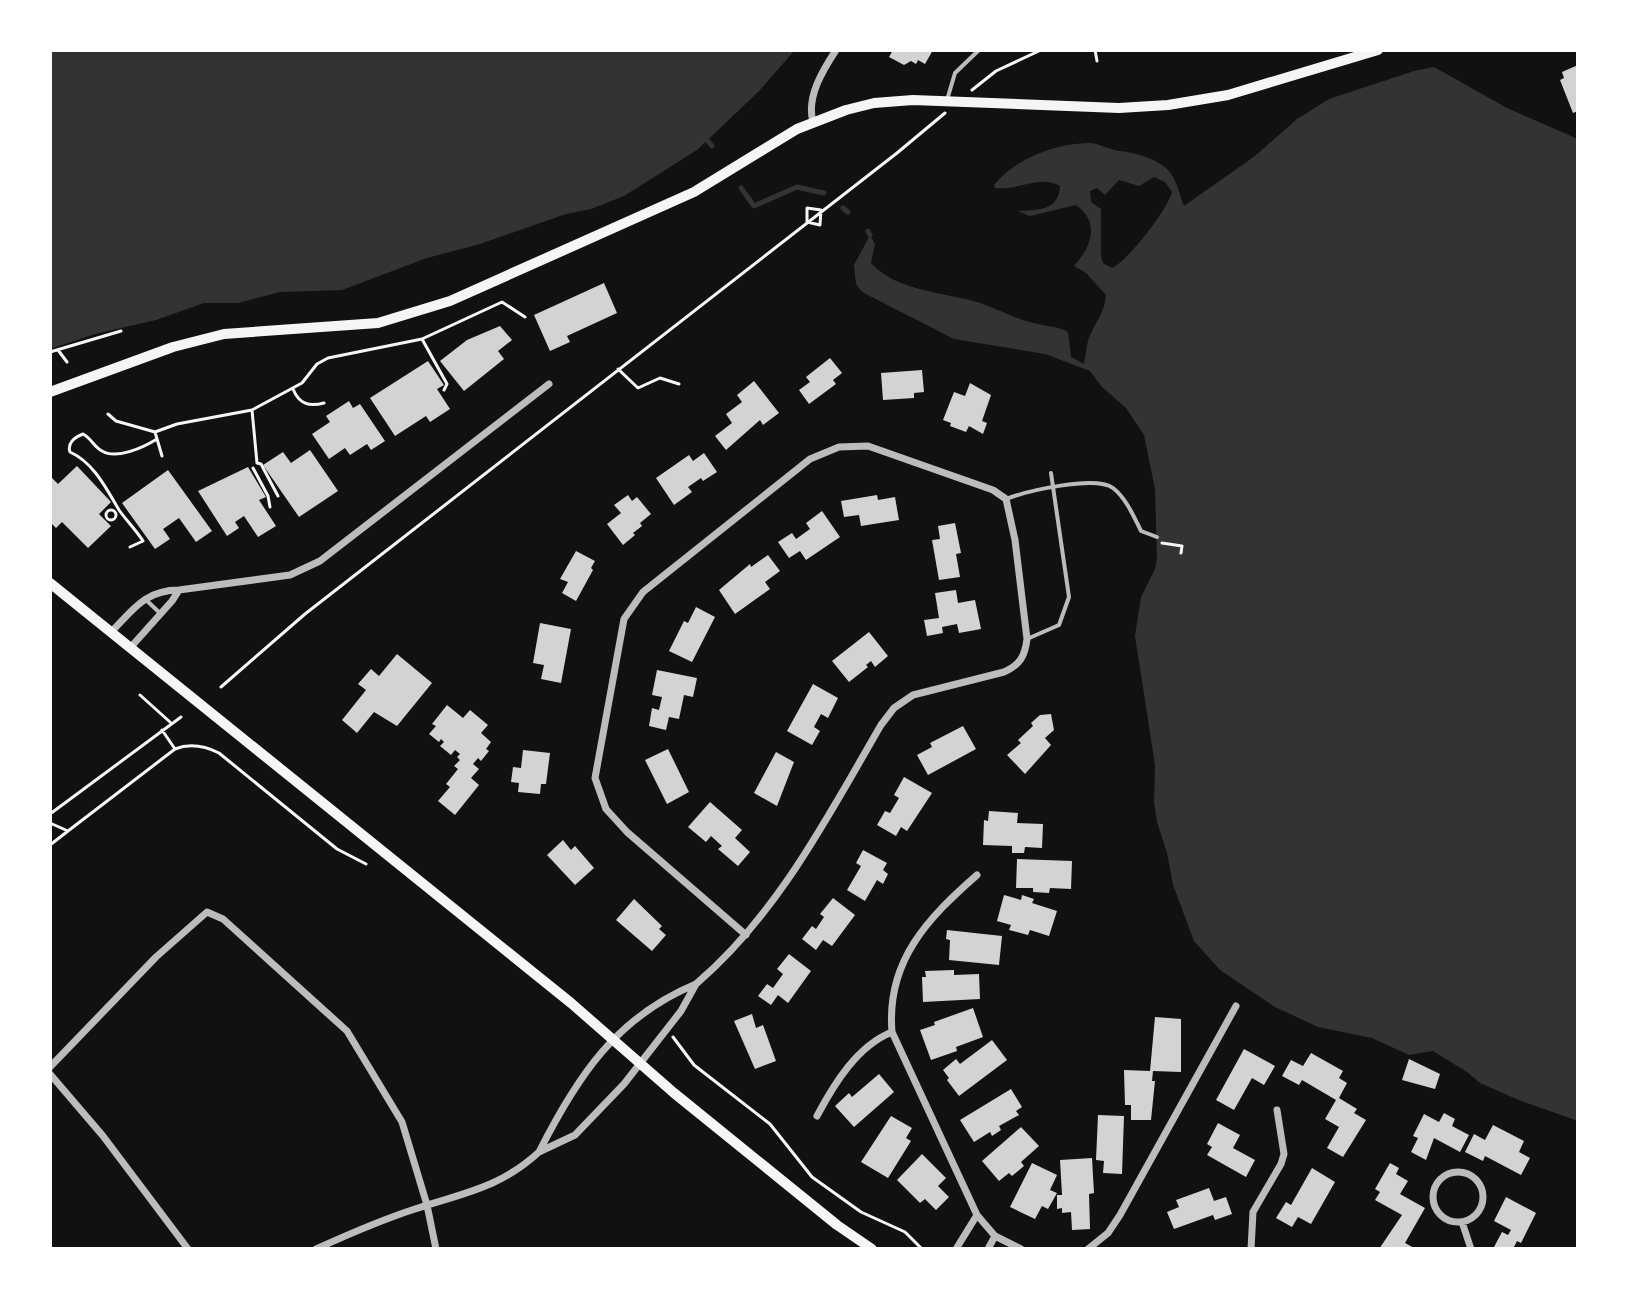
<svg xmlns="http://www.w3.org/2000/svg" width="1628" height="1299" font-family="'Alegreya Sans',sans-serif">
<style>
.water{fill:#333;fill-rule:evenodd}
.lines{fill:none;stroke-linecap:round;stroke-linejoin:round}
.stream{stroke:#333;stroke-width:5}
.building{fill:#d3d3d3}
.path{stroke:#f5f5f5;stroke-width:3}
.service{stroke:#bcbcbc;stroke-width:4}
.minor{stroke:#bcbcbc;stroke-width:7}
.secondary{stroke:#f5f5f5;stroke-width:10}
</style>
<rect width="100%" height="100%" fill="#111"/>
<!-- water -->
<path class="water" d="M50,50H795L758,92L697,150L624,196L591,209L566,214L480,244L427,258L342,290L280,292L238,303H204L156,320L95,334L50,349Z
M1434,67L1507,108L1578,139V1121L1521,1101L1480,1083L1467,1072L1433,1051L1409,1055L1372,1038L1318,1027L1275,1007L1220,970L1194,941L1173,885L1167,853L1157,822L1154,802L1155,765L1135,636L1141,597L1155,569L1157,558L1155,489L1144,435L1126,408L1102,387L1090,371L1045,354L954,339L862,292L856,284L854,265L870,235L875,244L871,263C897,292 946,292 980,303C1000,310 1018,320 1038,324C1050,327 1057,326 1068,332L1071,357L1084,364C1086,356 1086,346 1089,338C1095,322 1105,313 1106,295L1086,273L1074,266C1092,246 1100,222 1076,205L1030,216L1018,211C1037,210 1059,211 1060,186C1039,174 1018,191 995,188L994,185C1014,159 1057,143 1089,143C1099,143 1109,150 1119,151C1133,152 1155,158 1166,168C1177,178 1179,194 1184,206L1255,156L1297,119L1329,99L1414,71ZM1154,177L1165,182L1172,192C1168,209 1127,262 1112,268L1103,263L1101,256V209L1091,202L1090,191L1097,188L1105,195L1119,180L1139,186Z"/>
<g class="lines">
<!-- stream -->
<path class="stream" d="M707,140L712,146
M741,188L754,206L797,187L824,193
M843,208L848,212
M868,231L870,235"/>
</g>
<!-- building -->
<path class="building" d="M893,50H933L925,64L918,60L916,64L911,61L904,65L889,57Z
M1578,65V111L1573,113L1560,80L1564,78L1562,72Z
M604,283L617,313L567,336L570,342L550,351L534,315Z
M500,326L512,340L498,351L504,359L464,391L440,361L467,340Z
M830,358L842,373L833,380L836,384L809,404L799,390L810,382L806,377Z
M428,361L444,385L437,389L450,409L430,422L426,416L395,436L370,398Z
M922,370L924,392L914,393V398L883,400L881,373Z
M754,381L779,413L763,425L760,420L726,450L715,436L732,423L726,414L742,402L737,395Z
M970,383L991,395L982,421L987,423L983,434L969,426L966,432L950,426L951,423L943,420L954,392L965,396Z
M349,401L353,408L360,404L385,441L371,450L367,444L350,455L345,448L329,459L312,434L330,422L326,416Z
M310,450L338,491L299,517L263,465L283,452L291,463Z
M704,453L717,472L703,481L701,478L688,487L692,492L674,505L656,478L689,455L693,461Z
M77,466L111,502L99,514L111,526L88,548L62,522L56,528L50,522V476L58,484Z
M248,467L266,497L259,500L276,526L258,537L244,516L235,522L239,528L227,536L198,491Z
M168,470L212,531L196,542L179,518L163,529L170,539L155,549L122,503Z
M628,495L632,501L637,497L651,514L640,523L642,526L633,533L635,535L623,545L607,524L621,513L614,505Z
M877,495L878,500L895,497L899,520L861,526L859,515L844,517L841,501Z
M822,511L840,537L806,560L800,551L789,558L778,542L792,533L796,539L810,529L806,523Z
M955,523L961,553L956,554L960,577L939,580L932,540L940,539L938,526Z
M576,551L595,561L591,568L593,570L576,601L562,593L568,582L560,579Z
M768,555L780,571L765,582L770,589L735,614L719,590L750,564L751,567Z
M956,590L958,603L975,600L981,629L959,633L957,624L942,627L943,633L927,636L924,620L939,618L935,593Z
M696,607L715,617L692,662L669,651L684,621L688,623Z
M540,623L571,629L561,683L541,679L544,665L533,663Z
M869,632L888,656L875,667L871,661L866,665L868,667L849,682L832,661Z
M397,654L432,683L397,726L374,712L357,733L342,720L366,690L358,684L371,669L379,676Z
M657,670L697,678L693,697L684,695L679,719L669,717L666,730L649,726L652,708L659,710L662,697L652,695Z
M813,684L838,698L828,718L821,714L814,727L820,731L812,745L787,731Z
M447,705L463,718L470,710L488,725L481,733L491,742L486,749L489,751L481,761L478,758L473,764L479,769L471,778L479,785L455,815L438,801L450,787L446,784L458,769L454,766L460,760L457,757L460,754L455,750L451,755L440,746L444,742L441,739L439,742L429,734L436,726L432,724Z
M1051,714L1054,730L1045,738L1051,745L1025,774L1007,755L1021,743L1018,740L1033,726L1031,723L1040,715Z
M963,726L976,749L928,775L917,755L932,747L930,743Z
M668,749L689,792L667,804L645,760Z
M523,750L550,753L546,784H541L540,794L518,792L519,783L511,782L513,767L521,768Z
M776,752L794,762L777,806L754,793Z
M904,777L932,793L907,831L901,827L896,836L877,825L885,811L890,813L899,798L894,795Z
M710,802L742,830L735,838L750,852L738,866L718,849L722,846L711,836L706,842L688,827Z
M989,811L1018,813L1017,823L1043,824L1042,848L1025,847L1024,853H1012V846L983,845L984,820L988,821Z
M563,840L571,850L575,846L594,868L575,885L547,855Z
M863,850L887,863L883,870L888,874L883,884L877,880L865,901L847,890L861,866L856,863Z
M1017,859L1072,861L1071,889L1050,888L1049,893L1033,892V888H1016Z
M1004,895L1021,900L1022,895L1034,899L1032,903L1057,911L1049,936L1030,930L1028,935L1009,930L1011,925L997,921Z
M833,898L855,915L832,946L823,940L816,950L802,939L812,926L816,929L824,917L820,914Z
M634,899L662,926L659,929L666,935L652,951L616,920Z
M947,930L1002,936L999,965L949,960L950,940L946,939Z
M789,954L811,971L788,1003L778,995L771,1005L758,996L767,984L773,988L783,974L777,969Z
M954,970V975L979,974L980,999L923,1002L922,977H926L925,971Z
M973,1008L983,1037L956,1047L957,1051L931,1060L920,1030L935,1025L934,1022Z
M752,1014L756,1028L763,1025L776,1061L755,1069L734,1021Z
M1155,1017L1181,1019V1072L1153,1071L1152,1081H1155L1151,1120H1131V1105H1125L1124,1070L1150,1071Z
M992,1040L1007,1060L959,1096L947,1080L949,1078L943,1070L956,1059L960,1064Z
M1244,1049L1275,1066L1264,1085L1252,1078L1234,1110L1216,1100Z
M1311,1053L1343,1071L1339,1078L1347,1083L1339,1098L1357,1109L1354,1113L1366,1120L1343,1157L1327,1148L1339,1127L1325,1119L1336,1100L1302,1080L1299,1085L1282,1076L1291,1060L1303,1066Z
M1409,1059L1440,1074L1435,1089L1402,1080Z
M879,1074L894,1092L854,1127L835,1106L849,1093L852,1097Z
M1011,1089L1022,1107L1016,1111L1019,1115L999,1126L1001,1130L992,1136L990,1132L974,1142L960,1120Z
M1444,1113L1455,1119L1452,1126L1469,1135L1460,1152L1434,1138L1426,1160L1411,1152L1418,1138L1413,1136L1424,1114L1439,1122Z
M1098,1115L1124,1116L1122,1174L1103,1173L1104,1161L1096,1160Z
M891,1116L912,1128L906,1138L911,1141L888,1178L861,1162Z
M1218,1123L1240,1135L1233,1148L1255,1160L1246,1177L1207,1155L1212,1147L1207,1144Z
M1493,1125L1524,1141L1519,1152L1530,1158L1521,1175L1485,1156L1483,1161L1465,1152L1474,1134L1485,1140Z
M1021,1127L1039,1146L1021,1162L1024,1166L1012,1176L1009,1173L999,1181L982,1161Z
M922,1154L946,1178L938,1186L949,1197L936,1210L925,1199L920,1203L897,1180Z
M1092,1158L1094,1193L1089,1194L1090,1229L1072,1230L1071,1212L1062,1213V1208L1057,1209V1195H1062L1060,1160Z
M1032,1163L1057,1175L1050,1190L1057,1193L1048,1209L1042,1206L1035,1219L1010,1207Z
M1390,1163L1399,1168L1396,1174L1408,1181L1400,1194L1425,1208L1405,1243L1416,1249H1379L1402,1215L1375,1200L1380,1192L1375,1189Z
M1312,1168L1335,1182L1311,1224L1298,1217L1292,1227L1276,1218L1286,1202L1291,1205Z
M1209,1188L1214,1201L1226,1197L1232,1214L1215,1220L1213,1215L1174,1229L1167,1212L1179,1207L1176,1200Z
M1506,1197L1536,1213L1521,1243L1517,1241L1513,1249H1499L1494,1247L1502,1232L1508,1235L1511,1230L1494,1221Z"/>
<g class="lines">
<!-- path -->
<path class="path" d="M1095,50L1097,61
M972,90L996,71L1041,50
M807,208L821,210L820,225L807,222Z
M422,339L447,384L444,390
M58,350L67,362
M50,352L121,331
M618,369L638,388L660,378L679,384
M293,389C299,404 309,407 324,403
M252,410L257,463L261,464L278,496
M108,414L116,421L155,432L177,424L252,410L302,383L317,364L328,358L422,339L502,302L525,317
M155,432L162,456
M253,468L268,496L270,507
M106 515a5 5 0 1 1 10 0a5 5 0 1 1-10 0Z
M1162,543L1182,546L1181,553
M130,547L143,541C136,530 126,520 119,510C106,488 94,463 70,452C67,443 75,437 83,434C91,438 94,447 102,451C117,460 144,447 157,439
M221,687L305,614L897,153L945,113
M140,695L170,722
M162,730L175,749
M50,814L181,717
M50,823L68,831L175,749C190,743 205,746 219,753L337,849L366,864
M50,845L68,831
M673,1037L694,1065L770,1124L812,1177L861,1212L905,1232L922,1249"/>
<!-- service -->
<path class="service" d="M947,100L955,73L979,50
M1006,499C1027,491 1095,475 1113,488C1126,498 1134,517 1141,531L1157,537
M145,599L161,614
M1027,639L1059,625L1069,597L1051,473"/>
<!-- minor -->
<path class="minor" d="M813,122C806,97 823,70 836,50
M179,590L290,575L320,561L549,384
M111,632C133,610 145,590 179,590L172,601L130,648
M977,875C928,918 886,961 892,1032L977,1215L995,1236L1021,1249
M696,984C778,914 828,816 881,725L894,708L913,695L1004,672C1020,665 1025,656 1027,639L1015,540L1006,499L993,490L868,446L839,447L810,459L643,592L624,619L595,778L606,809L627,832L746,935
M696,984L681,1011L624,1084L575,1135L539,1152C577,1077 616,1017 696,984Z
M50,1067L156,957L207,912L223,919L347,1031L402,1122L427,1205L436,1249
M50,1074L103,1136L188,1249
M817,1116C834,1084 857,1046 892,1032
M1433 1197a25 25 0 1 1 50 0a25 25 0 1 1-50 0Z
M1462,1222L1471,1249
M316,1249C349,1234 381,1220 415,1209C463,1193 500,1188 539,1152
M956,1249L977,1215
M988,1249L995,1236
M1088,1249L1108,1233L1120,1215L1236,1006
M1251,1249L1253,1212L1281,1164L1284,1154L1277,1110"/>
<!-- secondary -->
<path class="secondary" d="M50,392L173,347L224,334L378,323L450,301L694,192L797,129L846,110L874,103L913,100L1119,108L1168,105L1228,95L1378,50
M50,583L571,1003L674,1093L837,1225L872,1249"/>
</g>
<!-- border -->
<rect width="1628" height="1299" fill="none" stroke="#ffffff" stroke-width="104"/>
</svg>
